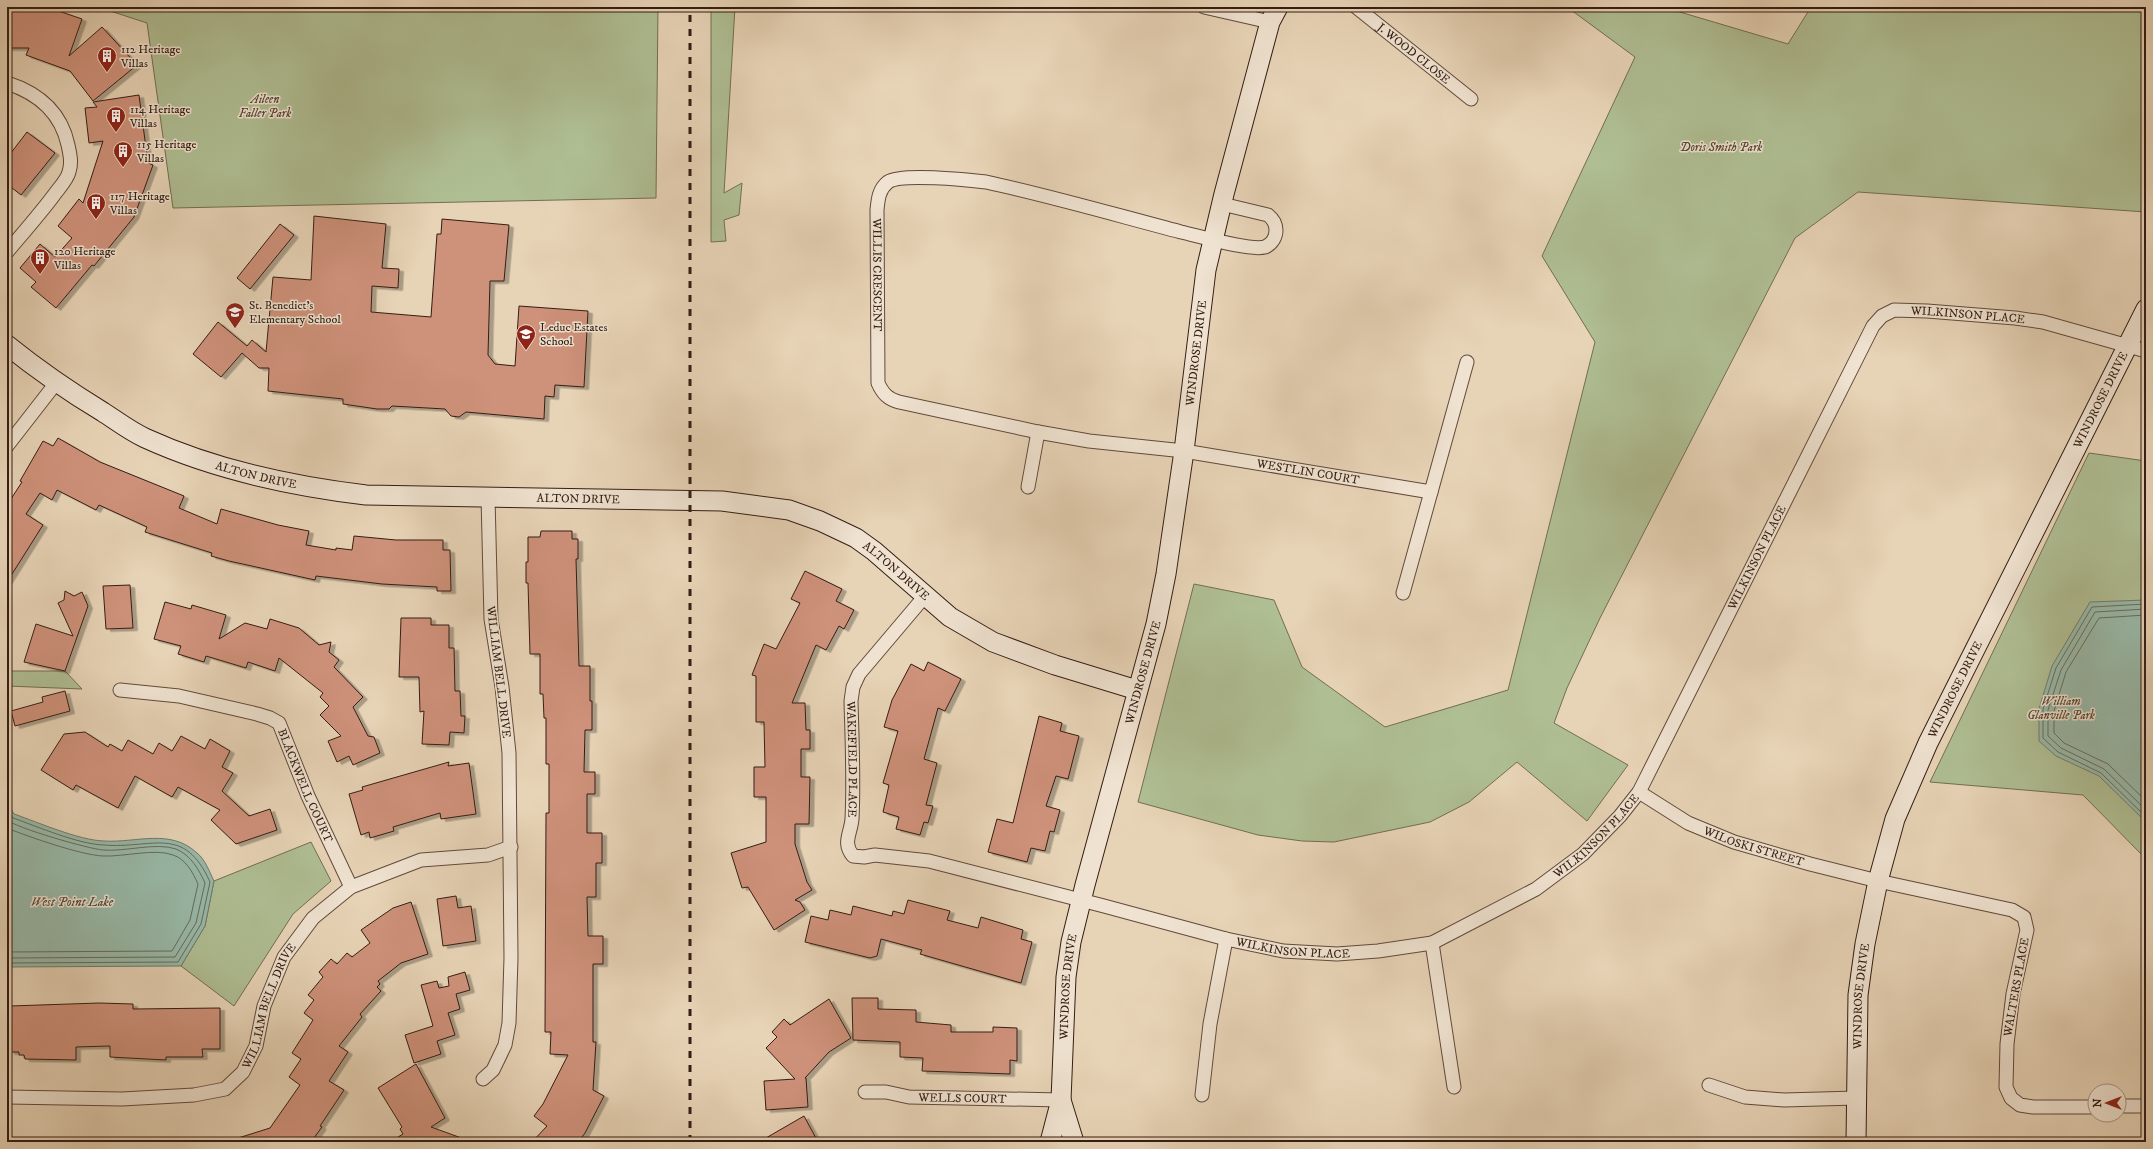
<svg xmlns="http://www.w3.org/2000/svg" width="2153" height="1149" font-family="'IM FELL DW Pica',serif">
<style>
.green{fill:#afbe93;stroke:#726e53}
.water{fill:#98b9a8;stroke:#707b6c}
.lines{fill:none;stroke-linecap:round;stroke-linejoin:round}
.shore{stroke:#666b5e;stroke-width:1}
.building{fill:#ce917a;stroke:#341d13;filter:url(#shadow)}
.street-casing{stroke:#614a3c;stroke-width:15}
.secondary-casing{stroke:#341d13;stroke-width:21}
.street{stroke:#efe2d0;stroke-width:13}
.secondary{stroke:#efe2d0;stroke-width:19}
.rail{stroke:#341d13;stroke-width:3;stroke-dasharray:7 7;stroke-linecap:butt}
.labels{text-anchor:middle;stroke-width:3;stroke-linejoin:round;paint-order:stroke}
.poi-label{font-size:12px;fill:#341d13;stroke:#efe2d0;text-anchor:start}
.street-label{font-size:12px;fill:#341d13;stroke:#efe2d0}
.park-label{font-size:12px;font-style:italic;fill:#534533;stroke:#efe2d0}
.water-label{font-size:13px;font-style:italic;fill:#524c40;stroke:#efe2d0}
</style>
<defs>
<filter id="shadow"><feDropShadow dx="4.5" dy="2.5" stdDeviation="0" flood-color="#0004"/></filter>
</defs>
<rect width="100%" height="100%" fill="#e7d3b6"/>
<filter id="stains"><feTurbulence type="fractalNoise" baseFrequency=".005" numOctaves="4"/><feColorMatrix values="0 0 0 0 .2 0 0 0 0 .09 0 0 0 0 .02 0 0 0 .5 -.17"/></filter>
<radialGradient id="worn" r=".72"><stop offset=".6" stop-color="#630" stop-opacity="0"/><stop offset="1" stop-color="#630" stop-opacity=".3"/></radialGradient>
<!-- green -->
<path class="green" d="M98,7H658L656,198L173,208L147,23Z
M711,7H735L724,193L742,183L739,215L724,220L726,241L711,242Z
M1567,7H1663L1788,44L1811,7H2146V212L1858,192L1795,238L1600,618L1567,688L1554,723L1628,765L1587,821L1517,762L1469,802L1430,822L1334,842L1302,841L1258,835L1138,802L1194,584L1274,600L1302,667L1385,727L1508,690L1595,342L1542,256L1635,57Z
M2089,453L2146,461V859L2083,795L1930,782Z
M7,671H65L82,689L7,686Z
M311,842L331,881L293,914L234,1006L181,966L205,926L214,881Z"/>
<!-- water -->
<path class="water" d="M2146,600V822L2099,776L2056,756L2039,741V709L2052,666L2090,602Z
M7,802L14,814C40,823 78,840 104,841C137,843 170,828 197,853C205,859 210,873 214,881L205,926L181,966L7,967Z"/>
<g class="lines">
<!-- shore -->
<path class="shore" d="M2146,604L2092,607L2056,668L2043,709V738L2058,752L2101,773L2146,817
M2146,609L2095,612L2061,670L2048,710V736L2061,748L2104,769L2146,810
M2146,615L2099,618L2066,672L2054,711V733L2064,743L2108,764L2146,801
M7,810L13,818C39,827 77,844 104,845C153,849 184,824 210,882L201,924L178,962L7,963
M7,820C16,828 89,849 103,850C125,852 156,842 176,849C191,855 199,870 205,883L196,923L175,957L7,958
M7,828C29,837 81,855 103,856C124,857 155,848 173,855C186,859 193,873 198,884L190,920L172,951L7,952"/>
</g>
<!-- building -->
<path class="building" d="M7,7H47L82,19L69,56L102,27L137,65L93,101L70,71L26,55L29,48H7Z
M139,95L148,163L153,165L134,217L94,266L92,265L56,308L31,287L36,282L20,268L40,244L55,257L72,238L58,226L79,199L83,203L103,141L89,143L85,108L97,107L93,102Z
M27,132L55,153L21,195L7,184V158Z
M314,216L386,224L382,268L399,269L398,288L372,286L371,312L431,317L437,234H441L442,219L509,225L504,281H490L488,355L495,364L515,366L519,306L588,311L584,387L555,385L554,397L545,396L544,419L466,412L459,417L451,416L445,409L392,406L389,409H377L343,404V399L268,391L269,368H259L242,353L221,377L193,354L218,322L247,346L252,340L266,352L273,277L311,280Z
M280,224L294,235L250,289L237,278Z
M58,438L100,462L184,496L179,508L217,524L221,509L278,525L309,531L306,545L336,550V548L352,550L354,536L396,540H443V550H450L451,591H437V587L382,584L316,576L315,580L229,561L211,556L212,553L145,532L147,527L99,505L96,510L57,490L52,500L40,493L26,514L43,525L7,582V505L22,482L20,481L43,441L53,446Z
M541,531H572V539H578V559H576L579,666H590V701H592V730H585L584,772H595V794H587V833H602V863H596V897H587L588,936H603V964H593V1042H596L593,1090L604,1096L585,1133L578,1142H532L547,1126L534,1116L543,1104L568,1055L550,1054L551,1032H545L546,813H549V764H546V718H544L543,694H540V654H530L528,583H526V562H528V537H540Z
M805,571L842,589L836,601L854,610L844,629L839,626L826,650L816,645L792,703H805L806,730H810V749H801V777H810L809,824H795V844L807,882L812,890L795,900L800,902L805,910L774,930L748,887L742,888L731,853L766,842V797H754V767H765L764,722H756V676L752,675L764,644L776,649L800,603L791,599Z
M130,585L133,628L106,629L103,586Z
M65,591L74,596L82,592L88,606L65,671L24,662L36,624L73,636L58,603L64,600Z
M165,602L191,609L192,605L226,615L219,639L245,623L267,629L270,619L299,628L319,645L331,642L329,652L339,660L334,667L363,697L353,707L368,736L374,737L380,753L353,765L349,756L337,762L328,741L341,736L320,715L329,706L320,697L323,693L279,658L275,671L248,662L246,668L206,656L204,662L178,654L181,646L154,639Z
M401,618H431V625H449V648H454L455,691H460L461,716H465L464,733L450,732L449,745L422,744L424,711L420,712L419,677H399Z
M928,662L961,679L945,711L938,708L924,759L937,763L926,805L933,806L928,823L924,822L920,835L896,829L899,817L883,812L889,785L883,783L898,731L884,727L892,700L911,664L924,671Z
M65,691L70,711L15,726L11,711L43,702L42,697Z
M1039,716L1062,723L1060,731L1079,736L1068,779L1056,776L1046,806L1060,810L1054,832L1050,831L1045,851L1031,848L1027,862L988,852L997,819L1013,823Z
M85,732L108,747L110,744L122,751L128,740L153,754L159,743L172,751L181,736L205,749L210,739L230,751L222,767L233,773L222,791L249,816L270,809L277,830L236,844L211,820L220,810L178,787L172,797L135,776L118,808L76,785L73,790L41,770L64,734Z
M449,762L448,766L469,763L476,814L441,819L440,813L393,827L394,831L370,838L369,832L361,835L349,794L363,790L362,787Z
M456,896L458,908L471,906L476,941L443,946L437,899Z
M908,900L950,911L947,920L978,928L981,917L1023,930L1021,939L1032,942L1021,983L920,954L922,950L881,939L877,956L870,958L805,942L811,916L828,920L830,910L851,915L853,906L892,916L893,911L904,914Z
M411,902L428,954L401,963L378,981L380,984L377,987L381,991L360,1014L362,1017L339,1046L348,1052L329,1081L344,1090L320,1126L322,1127L311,1142H236L235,1139L270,1128L300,1085L289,1077L301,1059L292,1053L313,1020L304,1013L314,1000L308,995L323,977L319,972L331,959L337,964L347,953L352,957L370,943L361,930L393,908Z
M465,972L470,990L456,994L460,1009L448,1013L455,1035L437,1041L441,1054L414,1063L405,1035L433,1026L421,985L437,981L439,988L449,986L448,977Z
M852,998H878V1009L916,1010V1022L951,1025V1032H993V1027L1017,1028V1061L1010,1060V1074L922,1071L923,1058L900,1057V1042L853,1040Z
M829,999L851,1038L829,1052L805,1078H806L808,1107L766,1110L764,1081L795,1079L766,1048L777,1037L772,1032L784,1019L790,1025Z
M99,1003L133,1004V1009L220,1008V1049H202L203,1057H166V1060L110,1057V1046L76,1047V1060L25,1059L24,1055H19V1052H10V1006Z
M416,1064L445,1118L431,1127L467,1140L466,1142H390L403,1134L400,1129L402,1127L378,1088Z
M804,1116L818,1142H759Z"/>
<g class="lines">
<defs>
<g id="street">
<path d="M1204,7L1270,22"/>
<path id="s1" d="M1356,7L1471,99"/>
<path d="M7,83C38,93 61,112 68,145C70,154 72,163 69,172C67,180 59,188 54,195C39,215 23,233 7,252"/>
<path id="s2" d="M1222,204L1268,215C1273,219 1276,223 1276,230C1276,237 1272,244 1265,247C1249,251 1199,236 1181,232C1116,215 1051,196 986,182C968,180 901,173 888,182C879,189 878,199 877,210L878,383C883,394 888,399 899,402L1038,432L1089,441L1184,451L1431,492"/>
<path d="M7,446L56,383"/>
<path d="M1028,487L1038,432"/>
<path d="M1403,593L1467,362"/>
<path id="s3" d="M925,596L859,674L853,687L851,701C852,739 854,780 852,819C851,833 842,843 853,856L864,857L875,855L929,861L1104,906L1226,939L1283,951L1337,954L1378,951L1432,943L1536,889L1583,854L1620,816L1639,792L1873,326L1882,316L1894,310L1927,311L2015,318L2043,322L2146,351"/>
<path id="s4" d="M120,690L179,696L257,714L270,718L279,723L308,796L351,887"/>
<path id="s5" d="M1639,792L1688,823L1734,842L1810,864L1878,881L2012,910L2024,917L2027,930L2013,994L2007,1044L2006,1087L2011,1098L2020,1105L2033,1107H2095"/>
<path d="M1432,943L1454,1087"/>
<path d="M483,1079L493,1070L505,1045L509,1023L511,958L509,753L502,687L491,619L488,497"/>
<path d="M1709,1085L1745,1097L1784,1100L1856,1098"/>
<path id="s6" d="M865,1092H886L909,1097L1061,1100"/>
<path d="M1202,1095L1210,1024L1226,939"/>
<path id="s7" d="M7,1097L122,1099L194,1095L225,1089L243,1072L256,1046L264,1006L284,957L313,918L351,887L421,860L488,855L511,847"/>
<path d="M2119,1106H2146"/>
</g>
<g id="secondary">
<path id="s8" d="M7,345C38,370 70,392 103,412C117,421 130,431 145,438C215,470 290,486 366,495L722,501L789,510L820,521L856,538L874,551L950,617L993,642L1055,665L1137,690"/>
<path d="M1061,1100L1074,1142"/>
<path id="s9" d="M1050,1142L1061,1100L1066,977L1071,942L1085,885L1156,624L1166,574L1184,451L1206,270L1224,194L1270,22L1278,7"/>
<path id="s10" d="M1856,1142L1858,995L1865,944L1878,881L1895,819L1928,743L2146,309"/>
</g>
</defs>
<!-- street casing -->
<use href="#street" class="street-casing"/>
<!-- secondary casing -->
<use href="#secondary" class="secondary-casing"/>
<!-- street -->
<use href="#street" class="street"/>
<!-- secondary -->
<use href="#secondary" class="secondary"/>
<!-- rail -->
<path class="rail" d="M690,1142V7"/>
</g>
<!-- icons -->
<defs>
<symbol id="building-pin" viewBox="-11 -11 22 30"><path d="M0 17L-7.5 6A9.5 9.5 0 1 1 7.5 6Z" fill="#8f2418" stroke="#efe2d0"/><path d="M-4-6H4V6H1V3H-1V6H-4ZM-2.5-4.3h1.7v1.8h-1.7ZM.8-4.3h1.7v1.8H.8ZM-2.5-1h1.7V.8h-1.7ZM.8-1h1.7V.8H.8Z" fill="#fff"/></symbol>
<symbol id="school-pin" viewBox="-11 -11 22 30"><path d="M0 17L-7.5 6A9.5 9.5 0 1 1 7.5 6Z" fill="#8f2418" stroke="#efe2d0"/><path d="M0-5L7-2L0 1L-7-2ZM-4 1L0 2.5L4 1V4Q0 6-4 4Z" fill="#fff"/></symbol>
</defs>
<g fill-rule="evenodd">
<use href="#building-pin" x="96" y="45" width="22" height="30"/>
<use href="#building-pin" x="105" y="105" width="22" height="30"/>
<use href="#building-pin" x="112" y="140" width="22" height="30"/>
<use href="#building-pin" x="85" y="192" width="22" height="30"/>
<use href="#building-pin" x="29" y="247" width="22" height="30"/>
<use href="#school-pin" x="224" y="301" width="22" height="30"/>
<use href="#school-pin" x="515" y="323" width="22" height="30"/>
</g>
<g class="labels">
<!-- poi labels -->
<g class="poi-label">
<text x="121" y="53">112 Heritage<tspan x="121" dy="14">Villas</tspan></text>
<text x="130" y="113">114 Heritage<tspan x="130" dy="14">Villas</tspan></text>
<text x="137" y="148">115 Heritage<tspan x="137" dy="14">Villas</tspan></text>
<text x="110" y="200">117 Heritage<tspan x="110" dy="14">Villas</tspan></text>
<text x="54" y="255">120 Heritage<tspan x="54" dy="14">Villas</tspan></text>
<text x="249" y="309">St. Benedict's<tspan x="249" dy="14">Elementary School</tspan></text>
<text x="540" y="331">Leduc Estates<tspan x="540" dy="14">School</tspan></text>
</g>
<!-- street labels -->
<g class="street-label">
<text dy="4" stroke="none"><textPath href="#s1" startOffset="74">J. WOOD CLOSE</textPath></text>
<text dy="4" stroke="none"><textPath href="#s2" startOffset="568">WILLIS CRESCENT</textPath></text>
<text dy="4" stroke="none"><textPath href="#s3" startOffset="1761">WILKINSON PLACE</textPath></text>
<text dy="4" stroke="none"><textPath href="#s9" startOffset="805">WINDROSE DRIVE</textPath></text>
<text dy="4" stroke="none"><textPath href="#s10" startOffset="794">WINDROSE DRIVE</textPath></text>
<text dy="4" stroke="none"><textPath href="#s2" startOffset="1121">WESTLIN COURT</textPath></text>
<text dy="4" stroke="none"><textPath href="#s8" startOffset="284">ALTON DRIVE</textPath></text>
<text dy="4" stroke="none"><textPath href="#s8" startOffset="608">ALTON DRIVE</textPath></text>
<text dy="4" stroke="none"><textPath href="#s3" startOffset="1401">WILKINSON PLACE</textPath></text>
<text dy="4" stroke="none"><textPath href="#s8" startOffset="944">ALTON DRIVE</textPath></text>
<text transform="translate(499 672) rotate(83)" y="4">WILLIAM BELL DRIVE</text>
<text dy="4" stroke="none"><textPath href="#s9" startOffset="481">WINDROSE DRIVE</textPath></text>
<text dy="4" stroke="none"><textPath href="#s10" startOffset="470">WINDROSE DRIVE</textPath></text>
<text dy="4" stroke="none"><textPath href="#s3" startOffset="189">WAKEFIELD PLACE</textPath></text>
<text dy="4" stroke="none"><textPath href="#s4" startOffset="231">BLACKWELL COURT</textPath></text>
<text dy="4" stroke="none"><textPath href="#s3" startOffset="1077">WILKINSON PLACE</textPath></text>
<text dy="4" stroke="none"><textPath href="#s5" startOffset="128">WILOSKI STREET</textPath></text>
<text dy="4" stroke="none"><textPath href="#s3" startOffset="739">WILKINSON PLACE</textPath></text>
<text dy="4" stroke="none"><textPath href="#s9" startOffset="157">WINDROSE DRIVE</textPath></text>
<text transform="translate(2016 987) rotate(-80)" y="4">WALTERS PLACE</text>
<text dy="4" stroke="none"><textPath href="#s10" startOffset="146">WINDROSE DRIVE</textPath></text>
<text dy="4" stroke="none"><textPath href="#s7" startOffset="315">WILLIAM BELL DRIVE</textPath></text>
<text dy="4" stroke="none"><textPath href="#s6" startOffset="98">WELLS COURT</textPath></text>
</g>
<!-- park labels -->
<g class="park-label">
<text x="265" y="103">Aileen<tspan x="265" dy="14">Faller Park</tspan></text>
<text x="1721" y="151">Doris Smith Park</text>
<text x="2061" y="705">William<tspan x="2061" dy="14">Glanville Park</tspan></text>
</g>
<!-- water labels -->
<g class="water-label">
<text x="72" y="906">West Point Lake</text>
</g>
</g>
<!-- margin -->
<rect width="2153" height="1149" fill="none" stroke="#e7d3b6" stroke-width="24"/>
<rect x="8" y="8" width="2137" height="1133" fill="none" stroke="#341d13" stroke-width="2"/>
<rect x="12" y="12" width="2129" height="1125" fill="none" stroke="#341d13"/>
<!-- north arrow -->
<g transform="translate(2107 1103) rotate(270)"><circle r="19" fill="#efe2d0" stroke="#a49384"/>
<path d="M0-3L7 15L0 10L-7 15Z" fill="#8f2418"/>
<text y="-6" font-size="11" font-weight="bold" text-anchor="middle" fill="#341d13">N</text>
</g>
<rect width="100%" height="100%" filter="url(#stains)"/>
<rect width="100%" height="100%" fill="url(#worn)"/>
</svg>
